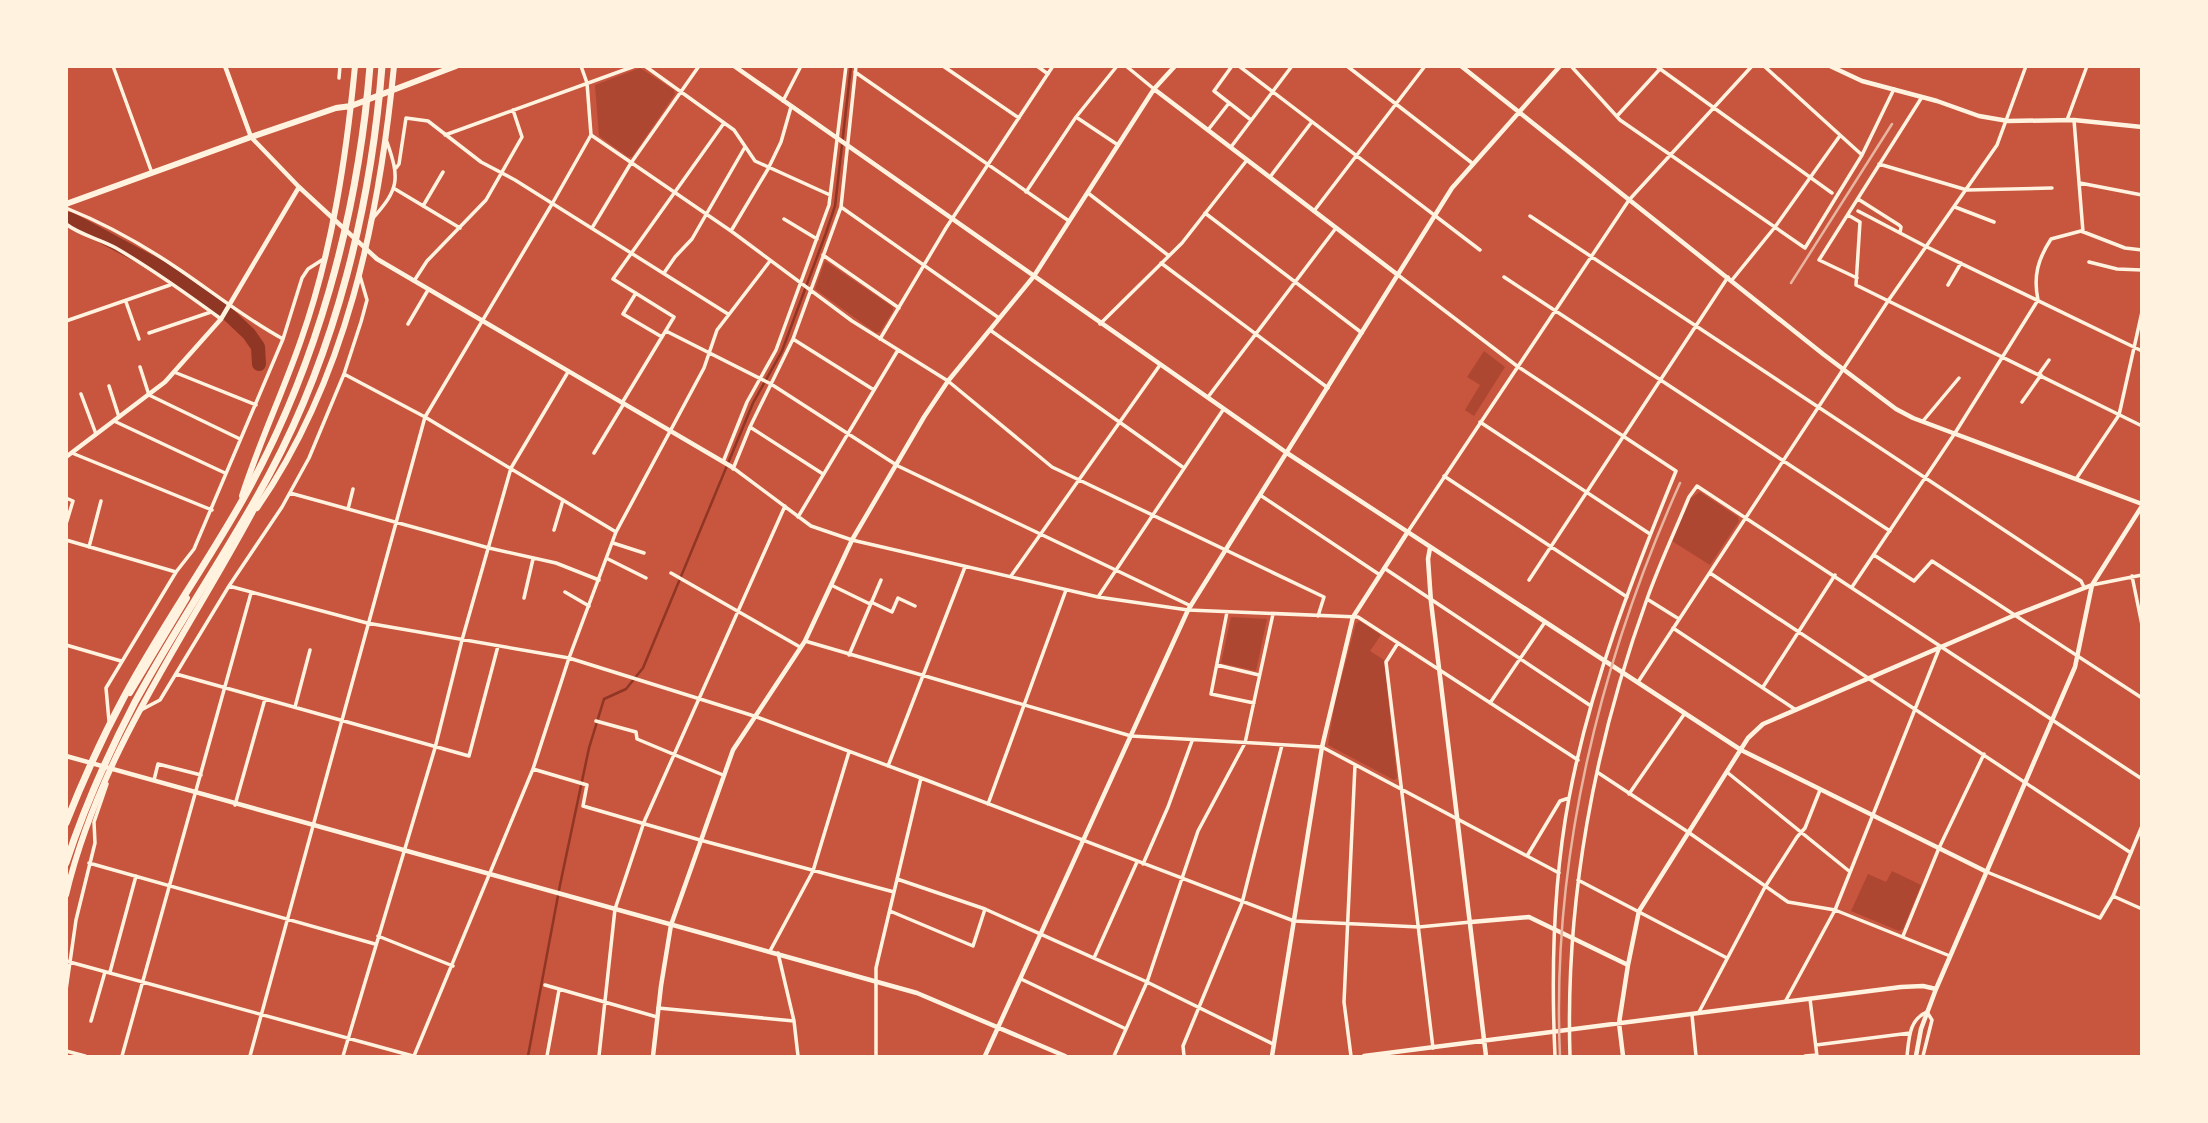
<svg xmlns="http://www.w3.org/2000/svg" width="2208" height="1123" font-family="Poppins,sans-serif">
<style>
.green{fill:#ae4732}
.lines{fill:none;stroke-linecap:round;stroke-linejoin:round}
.stream{stroke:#8f3625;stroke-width:2.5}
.river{stroke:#8f3625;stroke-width:14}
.minor{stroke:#fff3e0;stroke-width:3.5}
.tertiary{stroke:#fff3e0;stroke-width:4.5}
.trunk{stroke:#fff3e0;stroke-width:6}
.motorway{stroke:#fff3e0;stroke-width:7}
.rail{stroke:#e9b49f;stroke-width:2.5}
</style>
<rect width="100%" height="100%" fill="#c8553d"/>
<!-- green -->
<path class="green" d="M640,68L674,90L675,94L632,157H628L599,136L595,85Z
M825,261L893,307V311L880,332L876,333L815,289Z
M1484,351L1505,367L1474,416L1465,410L1480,385L1467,377Z
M1700,492L1738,517L1739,521L1710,565L1672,541L1691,498Z
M1231,617L1267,619L1256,671L1221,663Z
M1360,621L1381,635L1370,651L1384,660L1397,778L1394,780L1328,745L1335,702L1356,623Z
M1892,871L1921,885L1903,929L1899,931L1851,911L1868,874L1886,882Z"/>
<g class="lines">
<!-- stream -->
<path class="stream" d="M528,1056L560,885L589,748L604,699L626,689L643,668L753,403L782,351L826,233L835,206L851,66"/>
<!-- river -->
<path class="river" d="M70,219L173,274L229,315L249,334L258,347L259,364"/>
<!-- minor -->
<path class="minor" d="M113,66L152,173
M645,66L734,130L755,161L830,195
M943,66L1019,118
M1037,66L1048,74
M1126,66L1154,89
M1232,66L1214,91L1251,120
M1239,66L1480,250
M1347,66L1472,163
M1571,66L1620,120L1805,248L1862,155L1894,89
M1656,66L1832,193
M1764,66L1862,155
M855,72L1069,221
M339,78L340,66
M783,101L801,66
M1617,116L1659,70
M1076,117L1118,145
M2067,120L2087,66
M2074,120L2083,232
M1208,130L1229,103
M445,135L635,66
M591,135L731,231L852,321L948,381L1052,467L1324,597L1318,616
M1231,147L1292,66
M1879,164L1967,190L2052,188
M396,168L399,164L406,118L428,121L481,162L515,180L728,314
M1270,177L1311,123
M2080,183L2142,195
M395,189L460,228
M1026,192L1076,117L1117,66
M1088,193L1169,256
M1858,199L1899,225L1901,227L1900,233
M423,206L443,172
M841,207L999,318
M1955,207L1994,222
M66,208C106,224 145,246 180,270C214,293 246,319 283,339
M1314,211L1425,66
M1858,211L1925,246L2142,351
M1205,213L1362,333
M1848,215L1860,222L1856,285L2142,426
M1530,216L2081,581L2084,587
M373,218C399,189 400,179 387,142
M784,219L817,239
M66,224C80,235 100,239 116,248C152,269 187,294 221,319
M592,228L631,163L699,66
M731,231L768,169L781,142L791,107
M823,255L899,308
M2089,262L2117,269L2142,270
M1161,263L1328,388
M664,273L675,257L692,239L745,147
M1398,275L1517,366L1676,471C1633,576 1590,686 1569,798C1553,883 1551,970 1555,1056
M1504,277L1890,531
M1857,278L1819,260L1922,97
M1732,280L1775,227L1839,137
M414,281L427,261L486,200L522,137L513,110
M1948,285L1961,263
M636,293L623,314L662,337
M126,302L139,339
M66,321L170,285
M408,324L428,290
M1100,324L1182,243L1247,160
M990,330L1184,468
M666,331L771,384L898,466L1191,606
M149,333L211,312
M793,339L874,390
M880,339L946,228L1053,66
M140,367L149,395L240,439
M174,372L256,405
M344,374L425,417L616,532
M2039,374L2049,360
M109,386L119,417
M81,394L96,434
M1208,397L1336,228
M2022,402L2041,375
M622,403L674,317L613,279L724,123
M114,421L225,473
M1923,421L1959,378
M1480,422L1650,534
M750,427L823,474
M72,453L212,510
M594,453L623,405
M723,462L747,402L776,350L829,205L846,66
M732,467L811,526L852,540L1098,597L1188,610L1358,617L1578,760
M733,469L750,427L793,339L841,207L856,66
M1444,476L1627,597
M2076,479L2119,415L2142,312
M290,493L489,548L556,563L599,580
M1260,495L1380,575
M66,498L73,501L66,524
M348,509L353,489
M798,517L898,350
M554,530L563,500
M1407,533L1629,200L1752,66
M66,540L176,572
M613,543L644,553
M89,547L101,501
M1874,555L1914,581L1932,561L2142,698
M608,559L646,578
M1384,568L1591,706
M671,573L800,647
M1710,573L2131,853
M1011,576L1160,365
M2132,576L2142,625
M1529,580L1728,277
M831,585L870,604
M2092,585L2142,575
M229,586L367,623L569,658L700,699L754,716L921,778L1294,921L1419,927L1471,922
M1852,587L1955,433L2038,300C2033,276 2038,259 2051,239L2081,231L2125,248L2142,250
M565,592L589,606
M1098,597L1223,410
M524,598L533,559
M1647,599L1679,619
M871,602L892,612L898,598L915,606
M1227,612L1211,694L1254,703
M1673,628L1796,710
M805,641L1131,736L1322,747L1559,873
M1398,643L1386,662L1433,1048
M66,645L121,661
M849,655L881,580
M1217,665L1259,675
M176,674L469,756L498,646
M1638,682L1888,301L1997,145L2026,66
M1763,687L1835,575
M1490,703L1545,622
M295,707L310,650
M141,710L160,700L229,586L282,507L309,458L344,374L361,322L367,300L360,276
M109,721L106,688L176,572L194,549L283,339L302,278L308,269L322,260
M596,721L636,732L637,739L723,775
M888,766L965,567
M533,769L587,785L583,806L700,840L894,892
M1597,772L1688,832L1788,902L1835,910L1950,956
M1728,773L1849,871
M154,780L158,764L201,775
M1629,794L1685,713
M988,804L1066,590
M235,805L265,699
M1527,856L1560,801L1569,798
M89,863L375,944
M1143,864L1168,807L1192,741
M1987,872L2100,918L2113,896L2142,826
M897,879L985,909L1147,982L1273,1044
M1578,880L1727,958
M2113,896L2142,909
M890,911L973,946L985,909
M378,936L453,966
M1903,936L1939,848L1984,754
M770,951L813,871L849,752
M778,953L794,1021L798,1056
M1094,958L1137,862
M66,961L413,1056
M110,972L136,876
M1021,979L1126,1029
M545,985L657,1017
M66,990L76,920L95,843L94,822L107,784
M1810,999L1817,1056
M1785,1002L1835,910L1939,649
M658,1008L794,1021
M1699,1012L1765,887L1797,837L1805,828L1820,790
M1692,1015L1696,1056
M91,1021L105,972
M1816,1045L1910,1033
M66,1051L85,1056
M122,1056L251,593
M250,1056L425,417L552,204L591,135L587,83L581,66
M343,1056L435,748L462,640L511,468L568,372
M414,1056L533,769L569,658L616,532L704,368L717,330L770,261
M547,1056L559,990
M599,1056L615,909L644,822L785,506
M876,1056V968L921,778
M1114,1056L1147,982L1198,831L1245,743L1273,614
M1184,1056L1183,1046L1242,903L1282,745
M1351,1056L1344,1002L1355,765
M1570,1056C1565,902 1594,745 1647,599C1659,565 1675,531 1689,497L1697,486L2142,779
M1805,1056L1817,1055
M1907,1056C1909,1039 1909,1019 1927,1012L1932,1020L1923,1056"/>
<!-- tertiary -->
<path class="tertiary" d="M225,66L251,137L299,187L377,259L732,467
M734,66L1287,453L1741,750L1987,872
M1461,66L1823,354L1896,409L1913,418L2142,504
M1830,66L1862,81L1937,101L1979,116L2008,121L2074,120L2142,127
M1154,89L1398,275
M66,457L165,382L221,319L299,187
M1430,548L1428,559L1431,602L1486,1056
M66,756L917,993L1065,1056
M1471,922L1529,917L1628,965
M653,1056L661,986L671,925L733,750L805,641L852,540L924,417L948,381L1034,276L1154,89L1175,66
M985,1056L1188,610L1452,188L1560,66
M1272,1056L1322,747L1353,617L1407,533
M1364,1056L1901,987L1923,986L1936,989
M1623,1056L1619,1023L1628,965L1639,911L1748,738L1763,724L2015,615L2092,585
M1916,1056L1921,1029L1936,989L2075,667L2092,585L2142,506"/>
<!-- trunk -->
<path class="trunk" d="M66,204L251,137L336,108L351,106L456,66
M242,496C259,443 283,392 301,340C332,252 346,159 355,66
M257,508C346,379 379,220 394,66
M130,693L187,598
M66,895C101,748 189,633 258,502"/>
<!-- motorway -->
<path class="motorway" d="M66,823C83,780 102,738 124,697C160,630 204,568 242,501C316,370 358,216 370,66
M66,863C84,808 108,754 135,702C177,624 228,552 270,473C336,349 371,206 382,66"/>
<!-- rail -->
<path class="rail" d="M1791,283L1892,124
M1560,1056C1551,859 1600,662 1680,483"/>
</g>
<!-- border -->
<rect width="2208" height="1123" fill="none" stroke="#fff3e0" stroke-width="136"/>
</svg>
